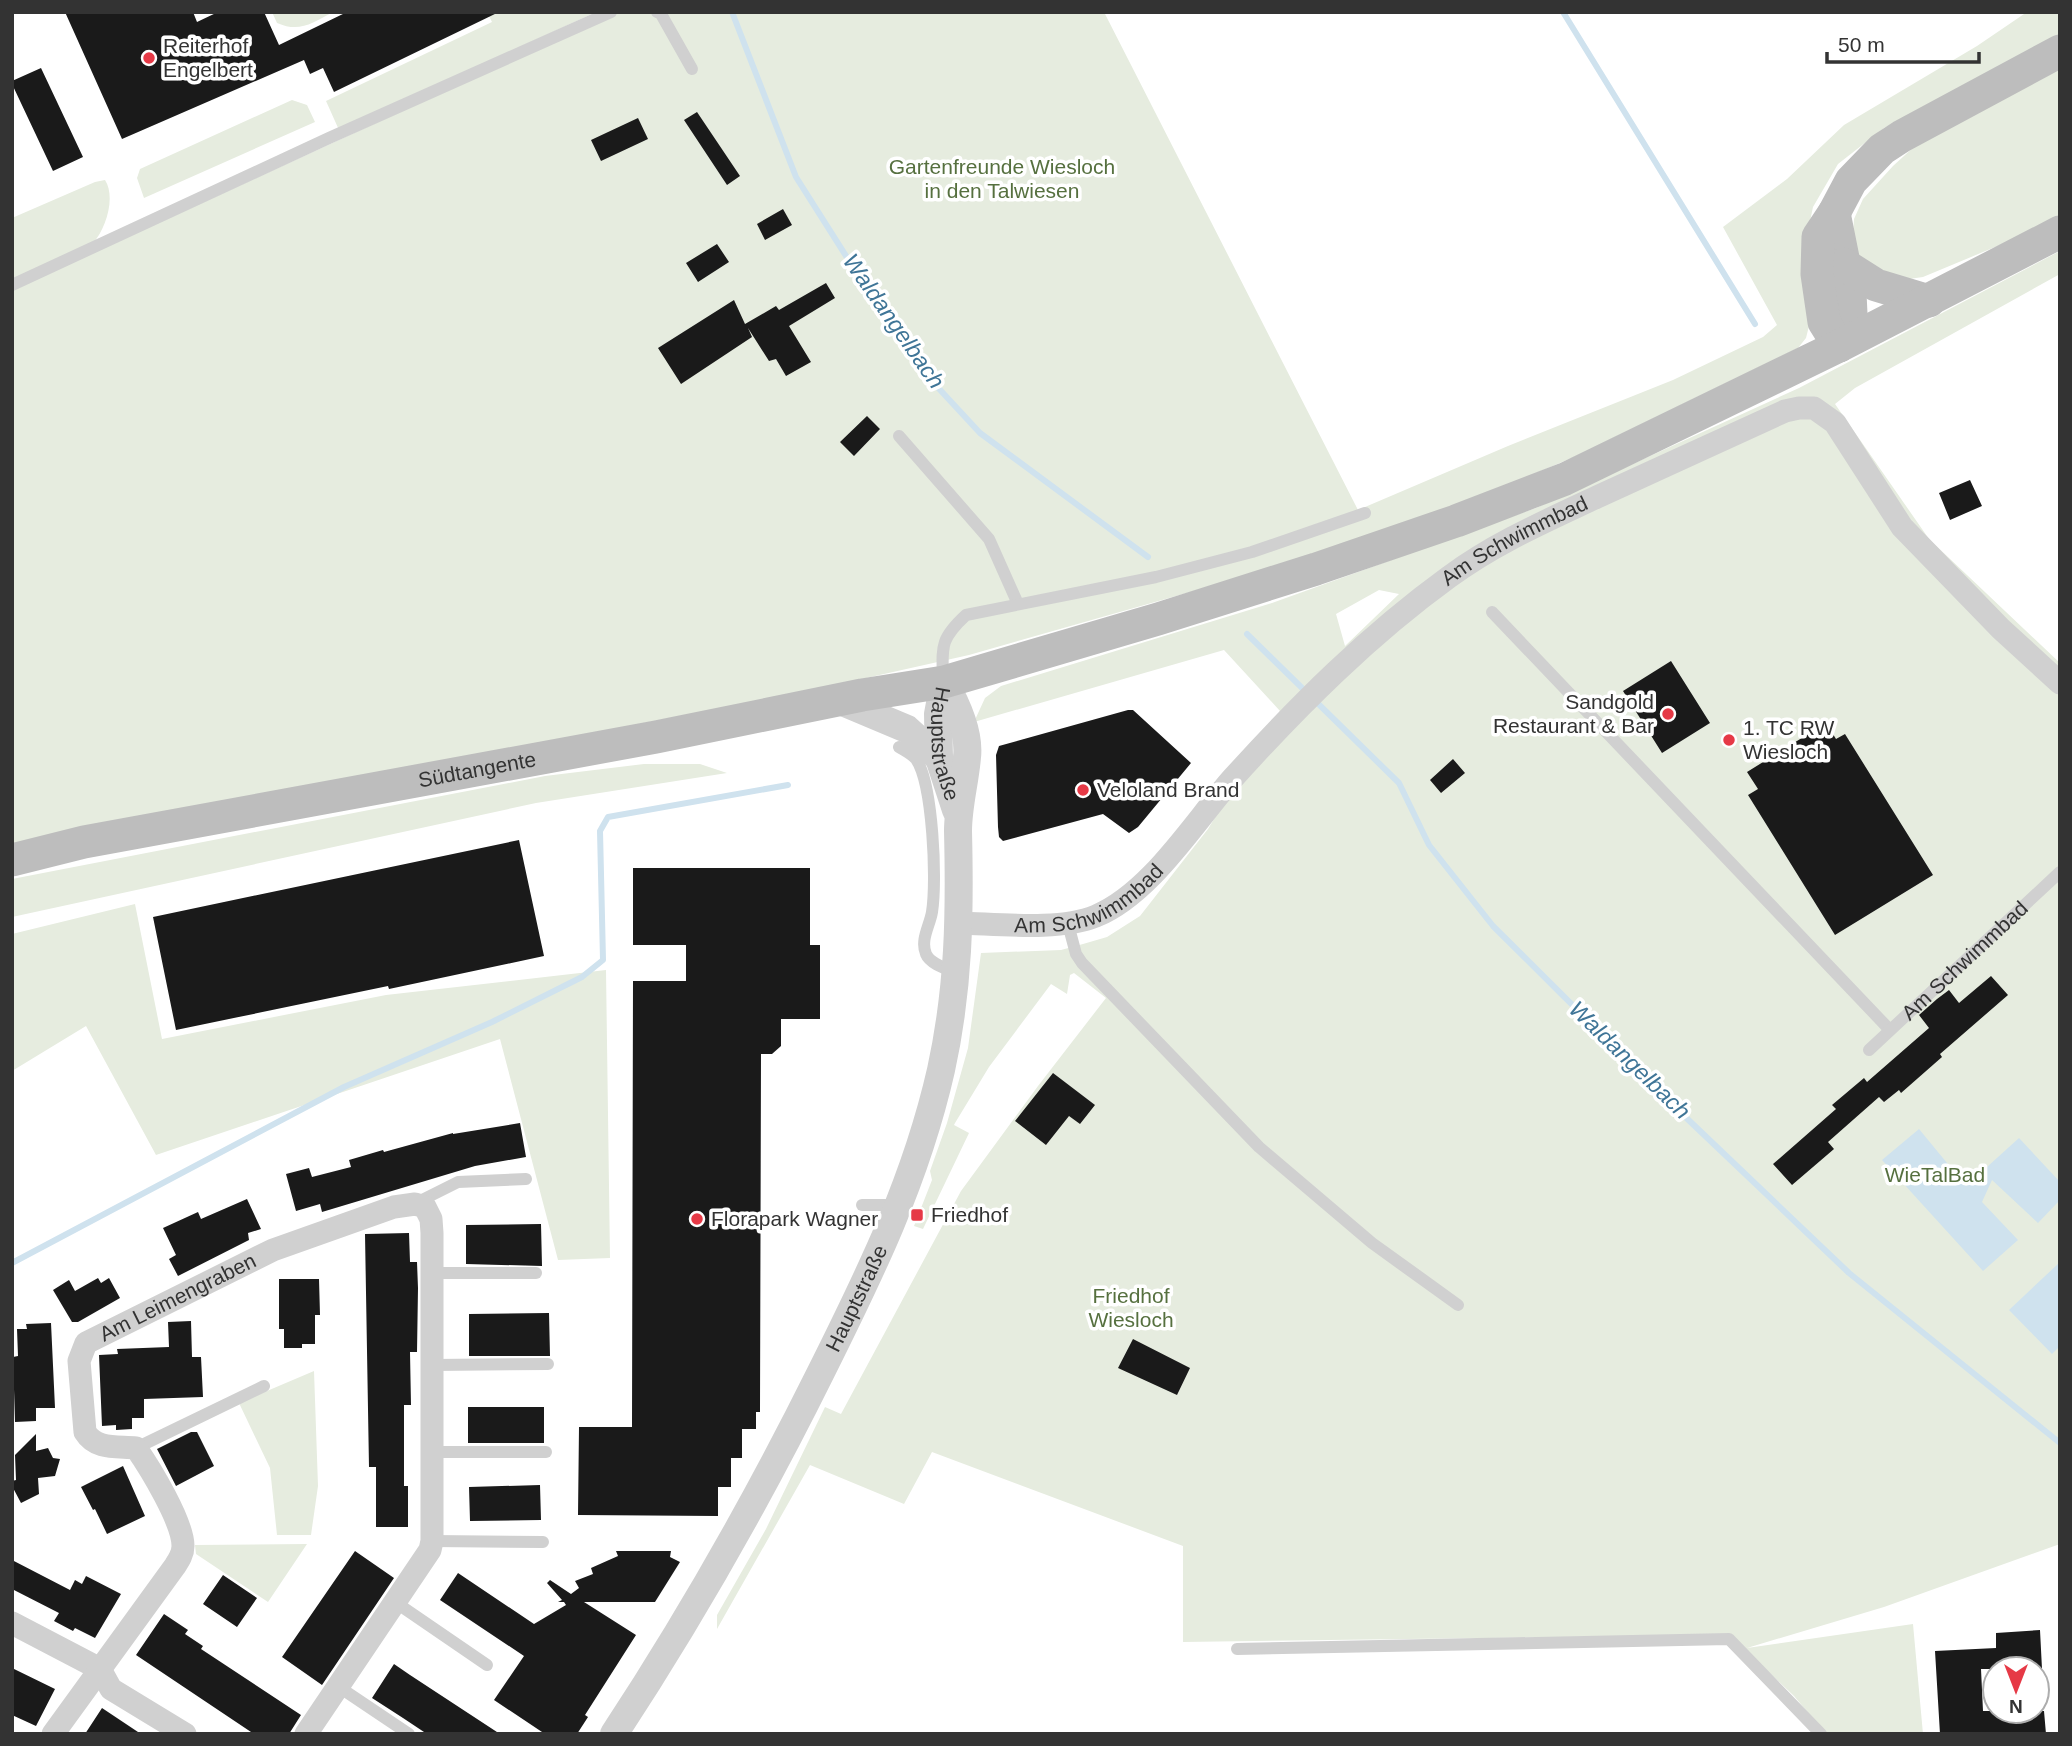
<svg xmlns="http://www.w3.org/2000/svg" width="2072" height="1746" font-family="Arial,sans-serif">
<style>
.green{fill:#e6ecdf;fill-rule:evenodd}
.water{fill:#cfe2ee}
.lines{fill:none;stroke-linecap:round;stroke-linejoin:round}
.stream{stroke:#cfe2ee;stroke-width:6}
.building{fill:#1a1a1a}
.service{stroke:#d0d0d0;stroke-width:12}
.minor{stroke:#d0d0d0;stroke-width:23}
.tertiary{stroke:#d0d0d0;stroke-width:28}
.secondary{stroke:#bdbdbd;stroke-width:33}
.poi-dot{fill:#e63946;stroke:#fff;stroke-width:2.5}
.labels{text-anchor:middle;stroke-width:7;stroke-linejoin:round;paint-order:stroke}
.poi-label{font-size:21px;fill:#333;stroke:#fff;text-anchor:start}
.park-label{font-size:21px;fill:#56703f;stroke:#fff}
.street-label{font-size:21px;fill:#333;stroke:#fff}
.water-label{font-size:23px;font-style:italic;fill:#3f7597;stroke:#fff}
</style>
<rect width="100%" height="100%" fill="#fff"/>
<!-- green -->
<path class="green" d="M272,12H333C312,23 300,33 277,23Z
M487,12H596L339,130L326,101L492,22Z
M618,12H1104L1358,510L1508,446L1673,380L1763,337L1777,325L1723,227L1787,179L1844,125L1977,46L2027,12H2060V36L1884,128L1838,164L1813,207L1805,245L1810,322L1806,338L1798,348L1574,457L1474,499L1243,577L969,655L808,691L12,846V290Z
M2060,68V220L1923,277L1909,279L1894,277L1860,257L1854,248L1853,236L1854,219L1863,199L1893,166L1928,134Z
M292,100L307,105L315,122L144,198L137,178L140,169Z
M105,180C116,197 106,229 93,243L12,280V218L95,182Z
M2060,251V274L1855,388L1835,404L1929,539L2060,663V1544L1884,1607L1747,1648L1913,1624L1923,1734H1826L1794,1696L1757,1661L1716,1635L1183,1642V1546L932,1452L904,1504L810,1465L717,1629V1615L766,1529L825,1407L841,1414L961,1191L1038,1086L1106,998L1074,973L1070,975L1067,994L1051,984L989,1067L955,1123L954,1125L969,1133L923,1229L914,1226L932,1180L930,1171L947,1123L968,1048L981,953L1061,950L1083,944L1107,937L1140,916L1208,829L1280,711L1224,650L974,722L985,698L1001,686L1272,603L1536,508L1799,388ZM1379,590L1399,594L1345,646L1336,614Z
M644,764H700L727,773L536,803L12,917V879L545,776Z
M135,904L162,1039L386,995L606,970L610,1258L558,1260L500,1039L156,1155L86,1026L12,1071V934Z
M314,1371L318,1486L311,1535H277L270,1468L239,1403Z
M307,1544L268,1602L196,1554L195,1545Z"/>
<!-- water -->
<path class="water" d="M1919,1129L1966,1186L2019,1138L2060,1182V1200L2038,1223L1992,1180L1982,1202L2018,1240L1983,1271L1882,1160Z
M2060,1262V1346L2052,1354L2009,1310Z"/>
<g class="lines">
<!-- stream -->
<path class="stream" d="M732,12L796,177L860,278L930,379L980,433L1148,557
M1563,12L1755,324
M1247,634L1399,783L1429,845L1493,926L1678,1110L1849,1273L2060,1443
M12,1263L344,1087L492,1022L582,977L603,960L600,831L608,817L788,785"/>
</g>
<!-- building -->
<path class="building" d="M65,12H193L197,22L218,12H264L279,45L347,12H499L334,92L323,68L310,74L304,60L122,139Z
M41,68L83,157L53,171L12,84V81Z
M697,112L740,176L727,185L684,120Z
M638,118L648,139L601,161L591,140Z
M783,209L792,225L765,240L757,224Z
M717,244L729,262L698,282L686,263Z
M826,283L835,298L789,326L811,362L786,376L776,359L769,361L748,328L752,337L681,384L658,348L734,300L745,324L776,306L779,310Z
M867,416L880,429L854,456L840,442Z
M1970,480L1982,506L1950,520L1939,493Z
M1671,661L1710,723L1662,753L1623,691Z
M1128,710H1133L1191,763L1138,827L1129,833L1103,814L1003,841L999,837L998,827L996,755L999,746Z
M1826,723L1836,739L1845,734L1933,875L1835,935L1748,795L1758,789L1747,772Z
M1453,759L1465,773L1441,793L1430,780Z
M519,840L544,956L389,989L388,986L176,1030L153,917Z
M633,868H810V945H820V1019H781V1046L772,1054H761L760,1412H756V1429H742V1458H731V1487H718V1516L578,1515L579,1427H632L633,981H686V945H633Z
M1991,976L2008,995L1940,1054L1942,1057L1901,1093L1899,1090L1884,1102L1879,1097L1828,1142L1834,1149L1792,1185L1773,1164L1836,1109L1832,1105L1864,1078L1867,1082L1929,1028L1919,1015L1937,999L1949,990L1959,1003Z
M1053,1073L1095,1105L1080,1124L1069,1116L1046,1145L1015,1121Z
M520,1123L526,1157L475,1166L322,1212L320,1204L296,1211L286,1174L309,1168L312,1177L351,1167L349,1160L383,1150L384,1152L453,1133V1134Z
M247,1199L261,1229L248,1233L249,1240L178,1276L169,1259L176,1255L163,1228L198,1212L201,1219Z
M541,1224L542,1266L466,1264V1225Z
M409,1233L410,1262H417L418,1288L417,1352H410L411,1405H404V1486H408V1527H376V1467H369L365,1234Z
M98,1278L101,1283L109,1278L120,1298L78,1322H72L53,1290L69,1280L75,1291Z
M279,1279H319L320,1315H315V1344H302V1348H284V1329H279Z
M549,1313L550,1356H469V1314Z
M191,1321L192,1357H201L203,1397L144,1399V1418H132V1429L116,1430V1425L102,1426L99,1355L118,1354L117,1349L169,1347L168,1322Z
M51,1323L55,1408H36V1421L15,1422L13,1357L18,1356L17,1329H27L26,1324Z
M1133,1339L1190,1368L1177,1395L1118,1368Z
M468,1407H544V1443H468Z
M191,1432H197L214,1466L176,1486L157,1449Z
M36,1434V1451L48,1448L53,1458L60,1459L55,1476L38,1478L39,1494L21,1503L12,1486V1481L16,1480L15,1455Z
M123,1466L145,1516L107,1534L95,1509L93,1510L81,1487Z
M540,1485L541,1520L470,1521L469,1487Z
M355,1551L394,1578L322,1685L282,1657Z
M616,1551H671L670,1557L680,1562L655,1602H584L636,1635L585,1715L588,1717L577,1734H545L494,1700L524,1656L440,1600L458,1573L534,1624L566,1605L564,1602H558L562,1600L547,1583L550,1580L571,1594L579,1588L575,1581L593,1574L591,1568L618,1556Z
M12,1560L70,1590L75,1580L82,1584L86,1576L121,1594L95,1638L75,1628L73,1631L54,1621L59,1613L12,1589Z
M223,1575L257,1598L237,1627L203,1604Z
M164,1614L188,1630L185,1634L203,1646L201,1649L301,1715L289,1734H254L136,1655Z
M2040,1630L2042,1669H1981L1983,1711H2044L2046,1734H1940L1935,1651L1996,1648V1633Z
M394,1664L410,1675L500,1734H427L403,1718L372,1698Z
M12,1668L55,1689L36,1726L12,1715Z
M102,1708L141,1734H85Z"/>
<g class="lines">
<!-- service -->
<g class="service">
<path d="M657,12L661,14L692,69"/>
<path d="M12,285L329,138L611,12"/>
<path d="M899,436L989,539L1018,604"/>
<path d="M1492,612L1889,1029"/>
<path d="M943,680C942,646 940,639 966,615L1156,577L1252,552L1365,513"/>
<path d="M899,747C904,750 912,754 916,759C933,784 937,881 932,912C930,925 920,940 926,954C930,964 947,969 957,973"/>
<path d="M1068,924L1076,954L1082,963L1259,1147L1372,1243L1458,1305"/>
<path id="s1" d="M1869,1050L2060,872"/>
<path d="M416,1203L458,1182L526,1179"/>
<path d="M862,1205H897"/>
<path d="M433,1273H536"/>
<path d="M433,1365L548,1364"/>
<path d="M136,1448L264,1386"/>
<path d="M432,1452H546"/>
<path d="M432,1541L543,1542"/>
<path d="M395,1602L487,1665"/>
<path d="M1237,1649L1729,1639L1821,1734"/>
<path d="M339,1687L409,1734"/>
</g>
<!-- minor -->
<g class="minor">
<path id="s2" d="M960,923C999,924 1060,931 1096,916C1151,893 1194,822 1233,778C1299,705 1369,635 1449,577C1495,543 1546,521 1597,497C1660,468 1722,440 1785,411L1799,408H1814L1835,423L1902,527L2001,629L2060,683"/>
<path d="M12,1623L100,1669L111,1689L185,1734"/>
<path id="s3" d="M53,1734L175,1566C179,1560 183,1554 183,1546C183,1522 150,1468 136,1448C117,1446 96,1450 85,1432L79,1361L86,1343L273,1250L394,1207L415,1204L425,1207L431,1219L432,1233V1541L430,1550L306,1734"/>
</g>
<!-- tertiary -->
<g class="tertiary">
<path id="s4" d="M944,682L938,714L939,758L956,810"/>
<path d="M838,700L907,729L939,758"/>
<path id="s5" d="M614,1734C691,1617 759,1497 821,1372C871,1272 916,1180 941,1070C959,988 960,914 958,831C958,806 965,782 967,757C970,732 956,703 944,682"/>
</g>
<!-- secondary -->
<g class="secondary">
<path d="M1834,213L1850,293L1851,314L1848,329L1839,346"/>
<path d="M1843,264L1876,285L1929,301"/>
<path d="M1839,346L1824,322L1817,274L1818,237L1834,213L1851,181L1882,149L1902,136L2060,51"/>
<path id="s6" d="M12,860L84,842L656,737L862,695L944,682L1158,619L1316,569L1456,521L1565,479L1839,346L2060,232"/>
</g>
</g>
<!-- markers -->
<g class="poi-dot">
<circle cx="149" cy="58" r="7"/>
<circle cx="1668" cy="714" r="7"/>
<circle cx="1729" cy="740" r="7"/>
<circle cx="1083" cy="790" r="7"/>
<rect x="910" y="1208" width="14" height="14" rx="3.5"/>
<circle cx="697" cy="1219" r="7"/>
</g>
<g class="labels">
<!-- poi labels -->
<g class="poi-label">
<text x="163" y="53">Reiterhof<tspan x="163" dy="24">Engelbert</tspan></text>
<text x="1654" y="709" text-anchor="end">Sandgold<tspan x="1654" dy="24">Restaurant &amp; Bar</tspan></text>
<text x="1743" y="735">1. TC RW<tspan x="1743" dy="24">Wiesloch</tspan></text>
<text x="1097" y="797">Veloland Brand</text>
<text x="931" y="1222">Friedhof</text>
<text x="711" y="1226">Florapark Wagner</text>
</g>
<!-- park labels -->
<g class="park-label">
<text x="1002" y="174">Gartenfreunde Wiesloch<tspan x="1002" dy="24">in den Talwiesen</tspan></text>
<text x="1935" y="1182">WieTalBad</text>
<text x="1131" y="1303">Friedhof<tspan x="1131" dy="24">Wiesloch</tspan></text>
</g>
<!-- street labels -->
<g class="street-label">
<text dy="7" stroke="none"><textPath href="#s2" startOffset="704">Am Schwimmbad</textPath></text>
<text dy="7" stroke="none"><textPath href="#s4" startOffset="63">Hauptstraße</textPath></text>
<text dy="7" stroke="none"><textPath href="#s6" startOffset="474">Südtangente</textPath></text>
<text dy="7" stroke="none"><textPath href="#s2" startOffset="136">Am Schwimmbad</textPath></text>
<text dy="7" stroke="none"><textPath href="#s1" startOffset="131">Am Schwimmbad</textPath></text>
<text dy="7" stroke="none"><textPath href="#s3" startOffset="588">Am Leimengraben</textPath></text>
<text dy="7" stroke="none"><textPath href="#s5" startOffset="499">Hauptstraße</textPath></text>
</g>
<!-- water labels -->
<g class="water-label">
<text transform="translate(894 321) rotate(55)" y="8">Waldangelbach</text>
<text transform="translate(1630 1060) rotate(44)" y="8">Waldangelbach</text>
</g>
</g>
<!-- border -->
<rect width="2072" height="1746" fill="none" stroke="#333333" stroke-width="28"/>
<!-- north arrow -->
<g transform="translate(2016 1690) rotate(180)"><circle r="33" fill="#ffffff" stroke="#adadad" stroke-width="2"/>
<path d="M0-5L12 26L0 18L-12 26Z" fill="#e63946"/>
<text y="-10" font-size="19" font-weight="bold" text-anchor="middle" fill="#333333">N</text>
</g>
<!-- scale -->
<path d="M1827 52v10h152v-10" fill="none" stroke="#333333" stroke-width="3.5"/>
<text x="1838" y="52" font-size="21" fill="#333333" stroke="#ffffff" stroke-width="5" paint-order="stroke">50 m</text>
</svg>
